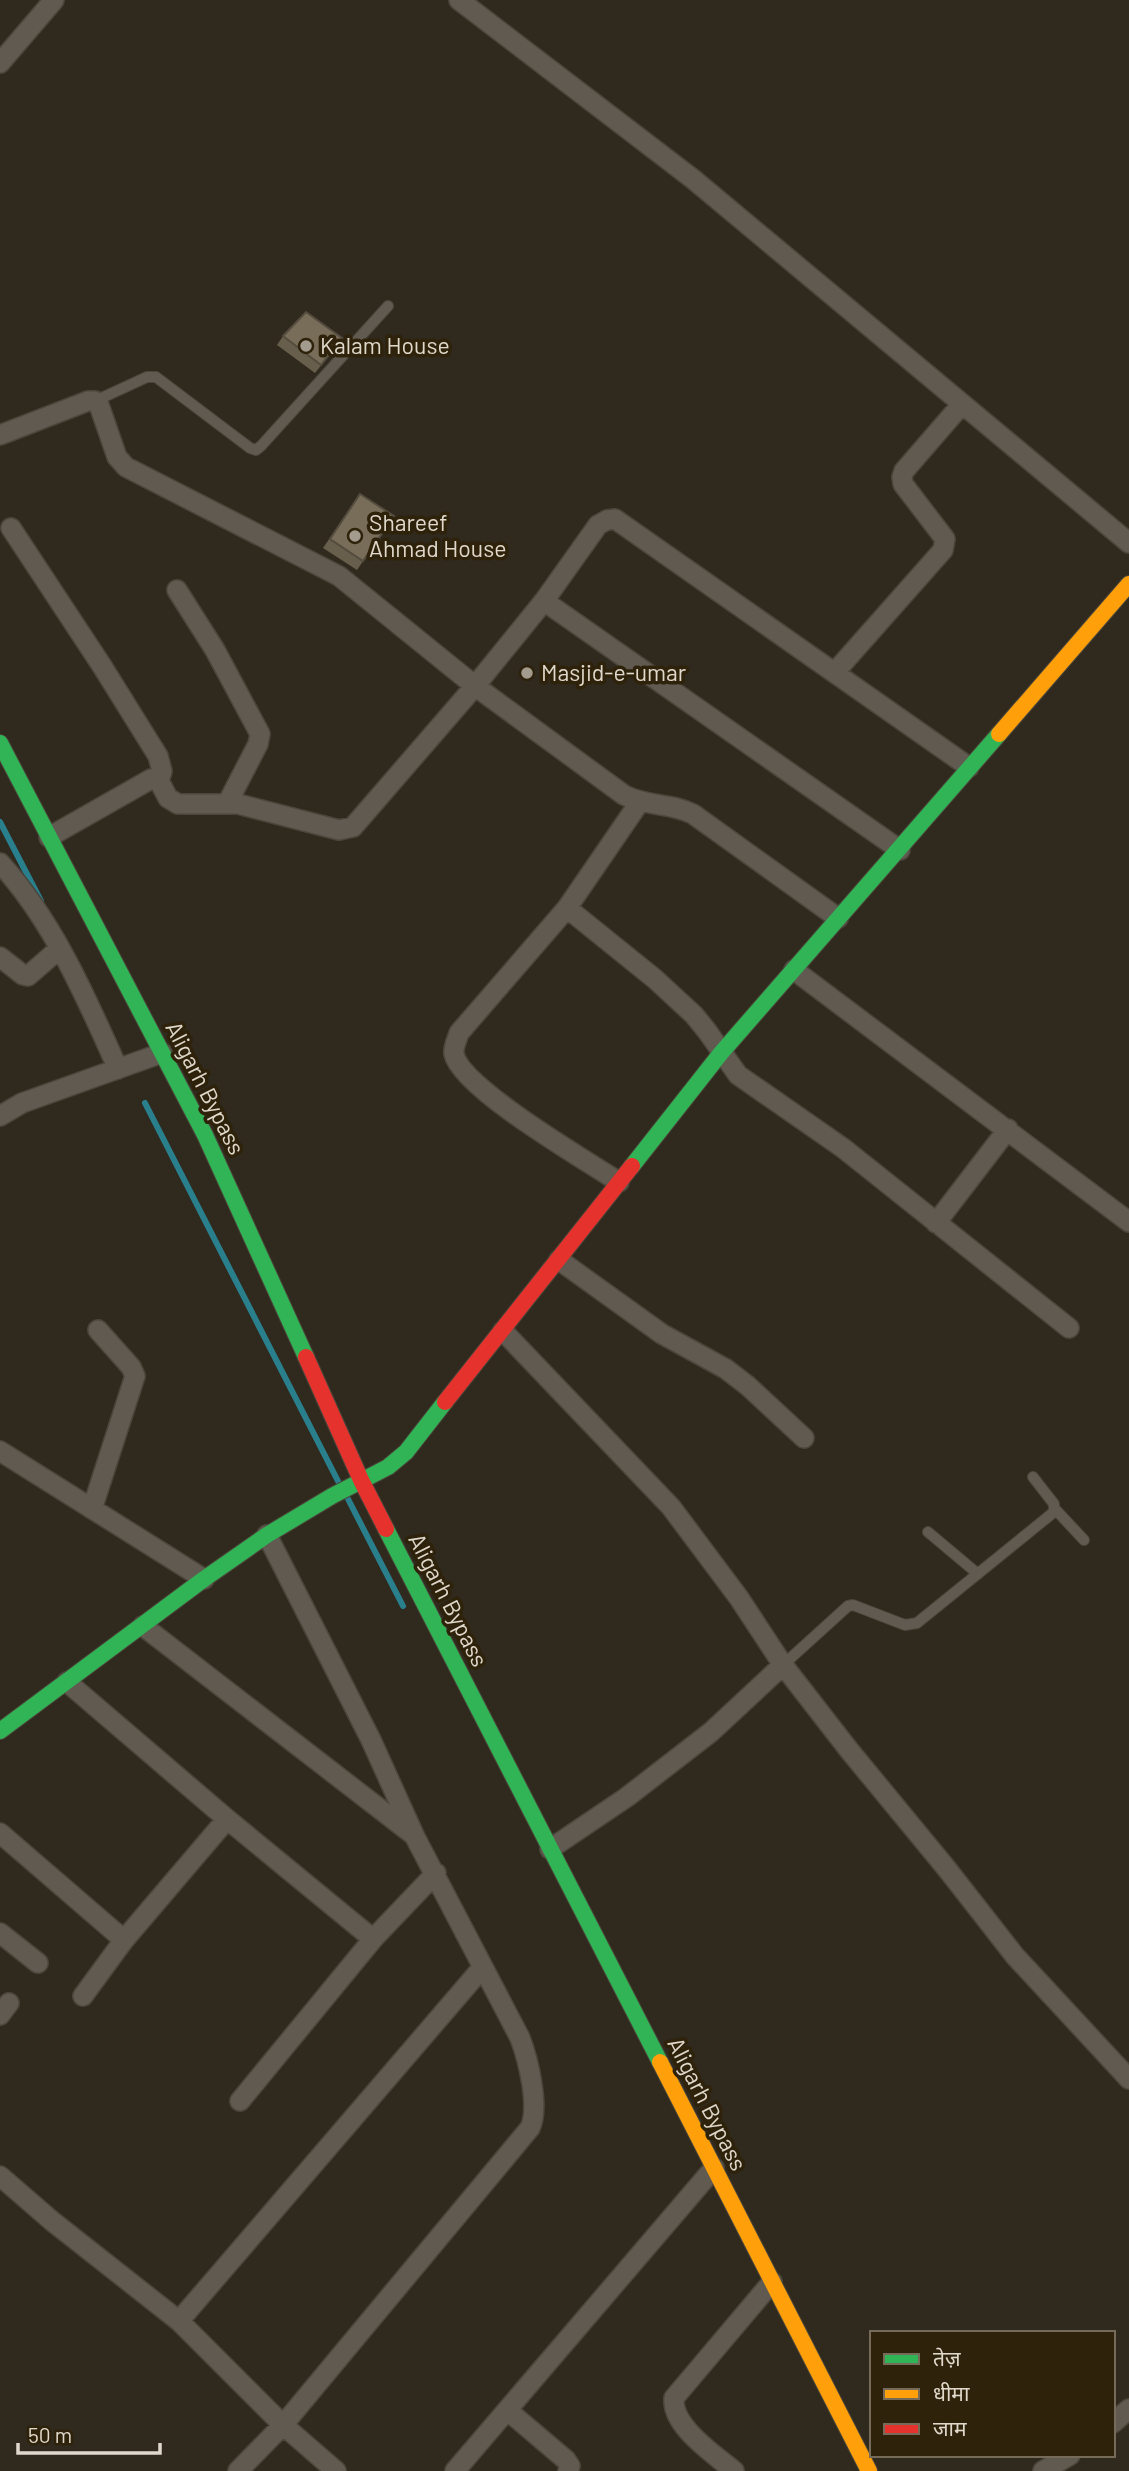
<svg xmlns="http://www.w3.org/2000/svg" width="1129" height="2471" font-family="Barlow,'Noto Sans Devanagari',sans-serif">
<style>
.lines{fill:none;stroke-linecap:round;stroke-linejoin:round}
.stream{stroke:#2a7f8c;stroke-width:6}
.lane-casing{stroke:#4b463b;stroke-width:12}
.street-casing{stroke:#4b463b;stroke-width:22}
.fast-casing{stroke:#4b463b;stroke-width:18}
.slow-casing{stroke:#4b463b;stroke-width:18}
.jam-casing{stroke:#4b463b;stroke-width:18}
.lane{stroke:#605a51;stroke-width:10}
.street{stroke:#605a51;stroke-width:19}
.fast{stroke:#30b455;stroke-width:16}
.slow{stroke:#ff9f0a;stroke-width:16}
.jam{stroke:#e5322d;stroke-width:16}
.wall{fill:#675e4c}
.building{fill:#786d58;stroke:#544c3e;stroke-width:2}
.poi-dot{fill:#a29b8e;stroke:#2e220b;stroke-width:2.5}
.labels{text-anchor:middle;stroke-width:7;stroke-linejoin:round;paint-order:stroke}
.poi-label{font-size:23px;fill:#e0d9cb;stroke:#2e220b;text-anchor:start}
.street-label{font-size:23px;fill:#e0d9cb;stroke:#2e220b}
</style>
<rect width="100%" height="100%" fill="#30291d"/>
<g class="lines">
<!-- stream -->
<path class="stream" d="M0,822L41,901
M145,1103L340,1485
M347,1497L403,1606"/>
<defs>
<path id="lane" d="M95,401L147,377H156L250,448L256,450L261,446L388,306
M1055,1509L1084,1540
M928,1532L978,1574
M783,1665L848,1606L853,1605L905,1625L917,1623L1054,1512V1504L1033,1477"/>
<path id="street" d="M459,0L693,179L1129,543
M0,63L54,0
M0,435L88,401H95L99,405L117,457L126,467L339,576L475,686L624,795C647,807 669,802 693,814L838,918
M11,528L102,666L158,756L162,771L159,781
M177,590L215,650L260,734L258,744L228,802
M544,601L900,850
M835,672L943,550L945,539L903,484L902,477L904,471L962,404
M49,837L151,779L159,781L168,798L178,804H238L339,830L353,827L475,686L544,601L598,525L607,520L615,519L969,767
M0,863C53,921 86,997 118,1069
M567,908L655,979L694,1015L707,1031L738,1075L843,1148L1069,1328
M0,957L23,975L28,976L59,949
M794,970L1129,1222
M0,1116L22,1103L162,1053
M619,1182C587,1161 461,1088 454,1054C453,1047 457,1040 459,1033L567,908L639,803
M936,1223L1008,1129
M559,1260L662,1334L726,1369L748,1386L804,1438
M503,1331L671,1507L739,1598L783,1665L849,1750L947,1869L1015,1956L1129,2079
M0,1451L204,1579
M92,1509L135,1376L131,1367L98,1330
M143,1626L411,1833
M67,1682L227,1819L373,1939
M0,1833L124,1940
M550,1849L627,1797L711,1732L783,1665
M0,1933L38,1963
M83,1996L124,1940L227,1819
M0,2015L9,2003
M240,2101L373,1939L436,1873
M0,2176L52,2221L179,2321L283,2425L336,2471
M179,2321L482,1968
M507,2410L566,2460L570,2466L568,2471
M1113,2423L1129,2409
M238,2471L283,2425L530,2128C540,2107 528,2059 520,2038L415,1837L371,1740L267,1535
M455,2471L714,2168
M734,2471C714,2454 671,2426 674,2398L772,2282
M1043,2471L1070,2455"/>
<path id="fast" d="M0,743L205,1135L306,1357
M632,1166L721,1053L999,734
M386,1529L660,2062
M0,1731L204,1579L267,1535L332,1496L388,1467L406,1452L445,1402"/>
<path id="slow" d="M999,734L1129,584
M660,2062L869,2471"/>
<path id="jam" d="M306,1357L361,1480L386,1529
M445,1402L632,1166"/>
</defs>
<!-- lane casing -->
<use href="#lane" class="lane-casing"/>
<!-- street casing -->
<use href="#street" class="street-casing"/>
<!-- fast casing -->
<use href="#fast" class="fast-casing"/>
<!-- slow casing -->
<use href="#slow" class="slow-casing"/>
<!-- jam casing -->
<use href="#jam" class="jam-casing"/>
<!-- lane -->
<use href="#lane" class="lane"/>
<!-- street -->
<use href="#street" class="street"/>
<!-- fast -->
<use href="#fast" class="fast"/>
<!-- slow -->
<use href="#slow" class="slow"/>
<!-- jam -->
<use href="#jam" class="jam"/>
</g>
<!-- wall -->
<path class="wall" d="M283,336L336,347L315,373L277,345Z
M360,494L394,516L357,570L323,548Z"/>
<!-- building -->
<path class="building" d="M306,312L342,338L321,365L283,336Z
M360,494L394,516L363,561L330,539Z"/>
<!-- markers -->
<g class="poi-dot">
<circle cx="306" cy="346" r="7"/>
<circle cx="355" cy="536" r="7"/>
<circle cx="527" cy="673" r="7"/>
</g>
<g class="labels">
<!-- poi labels -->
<g class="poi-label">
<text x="320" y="354">Kalam House</text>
<text x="369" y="531">Shareef<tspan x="369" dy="26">Ahmad House</tspan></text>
<text x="541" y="681">Masjid-e-umar</text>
</g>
<!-- street labels -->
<g class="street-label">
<text transform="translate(205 1088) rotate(63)" y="8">Aligarh Bypass</text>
<text transform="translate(448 1600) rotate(63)" y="8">Aligarh Bypass</text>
<text transform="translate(707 2104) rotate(63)" y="8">Aligarh Bypass</text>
</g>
</g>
<!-- legend -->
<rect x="870" y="2331" width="245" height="126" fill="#2e220b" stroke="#756b58" stroke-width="2"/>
<rect x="884" y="2354" width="35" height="10" fill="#30b455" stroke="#756b58" stroke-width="2"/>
<text x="933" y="2366" font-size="21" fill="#e0d9cb">तेज़</text>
<rect x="884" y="2389" width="35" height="10" fill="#ff9f0a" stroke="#756b58" stroke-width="2"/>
<text x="933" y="2401" font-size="21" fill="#e0d9cb">धीमा</text>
<rect x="884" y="2424" width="35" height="10" fill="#e5322d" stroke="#756b58" stroke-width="2"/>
<text x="933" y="2436" font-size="21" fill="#e0d9cb">जाम</text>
<!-- scale -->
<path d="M18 2443v10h142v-10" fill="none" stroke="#e0d9cb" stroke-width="3.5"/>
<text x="28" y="2443" font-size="21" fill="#e0d9cb" stroke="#2e220b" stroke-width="5" paint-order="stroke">50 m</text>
</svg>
